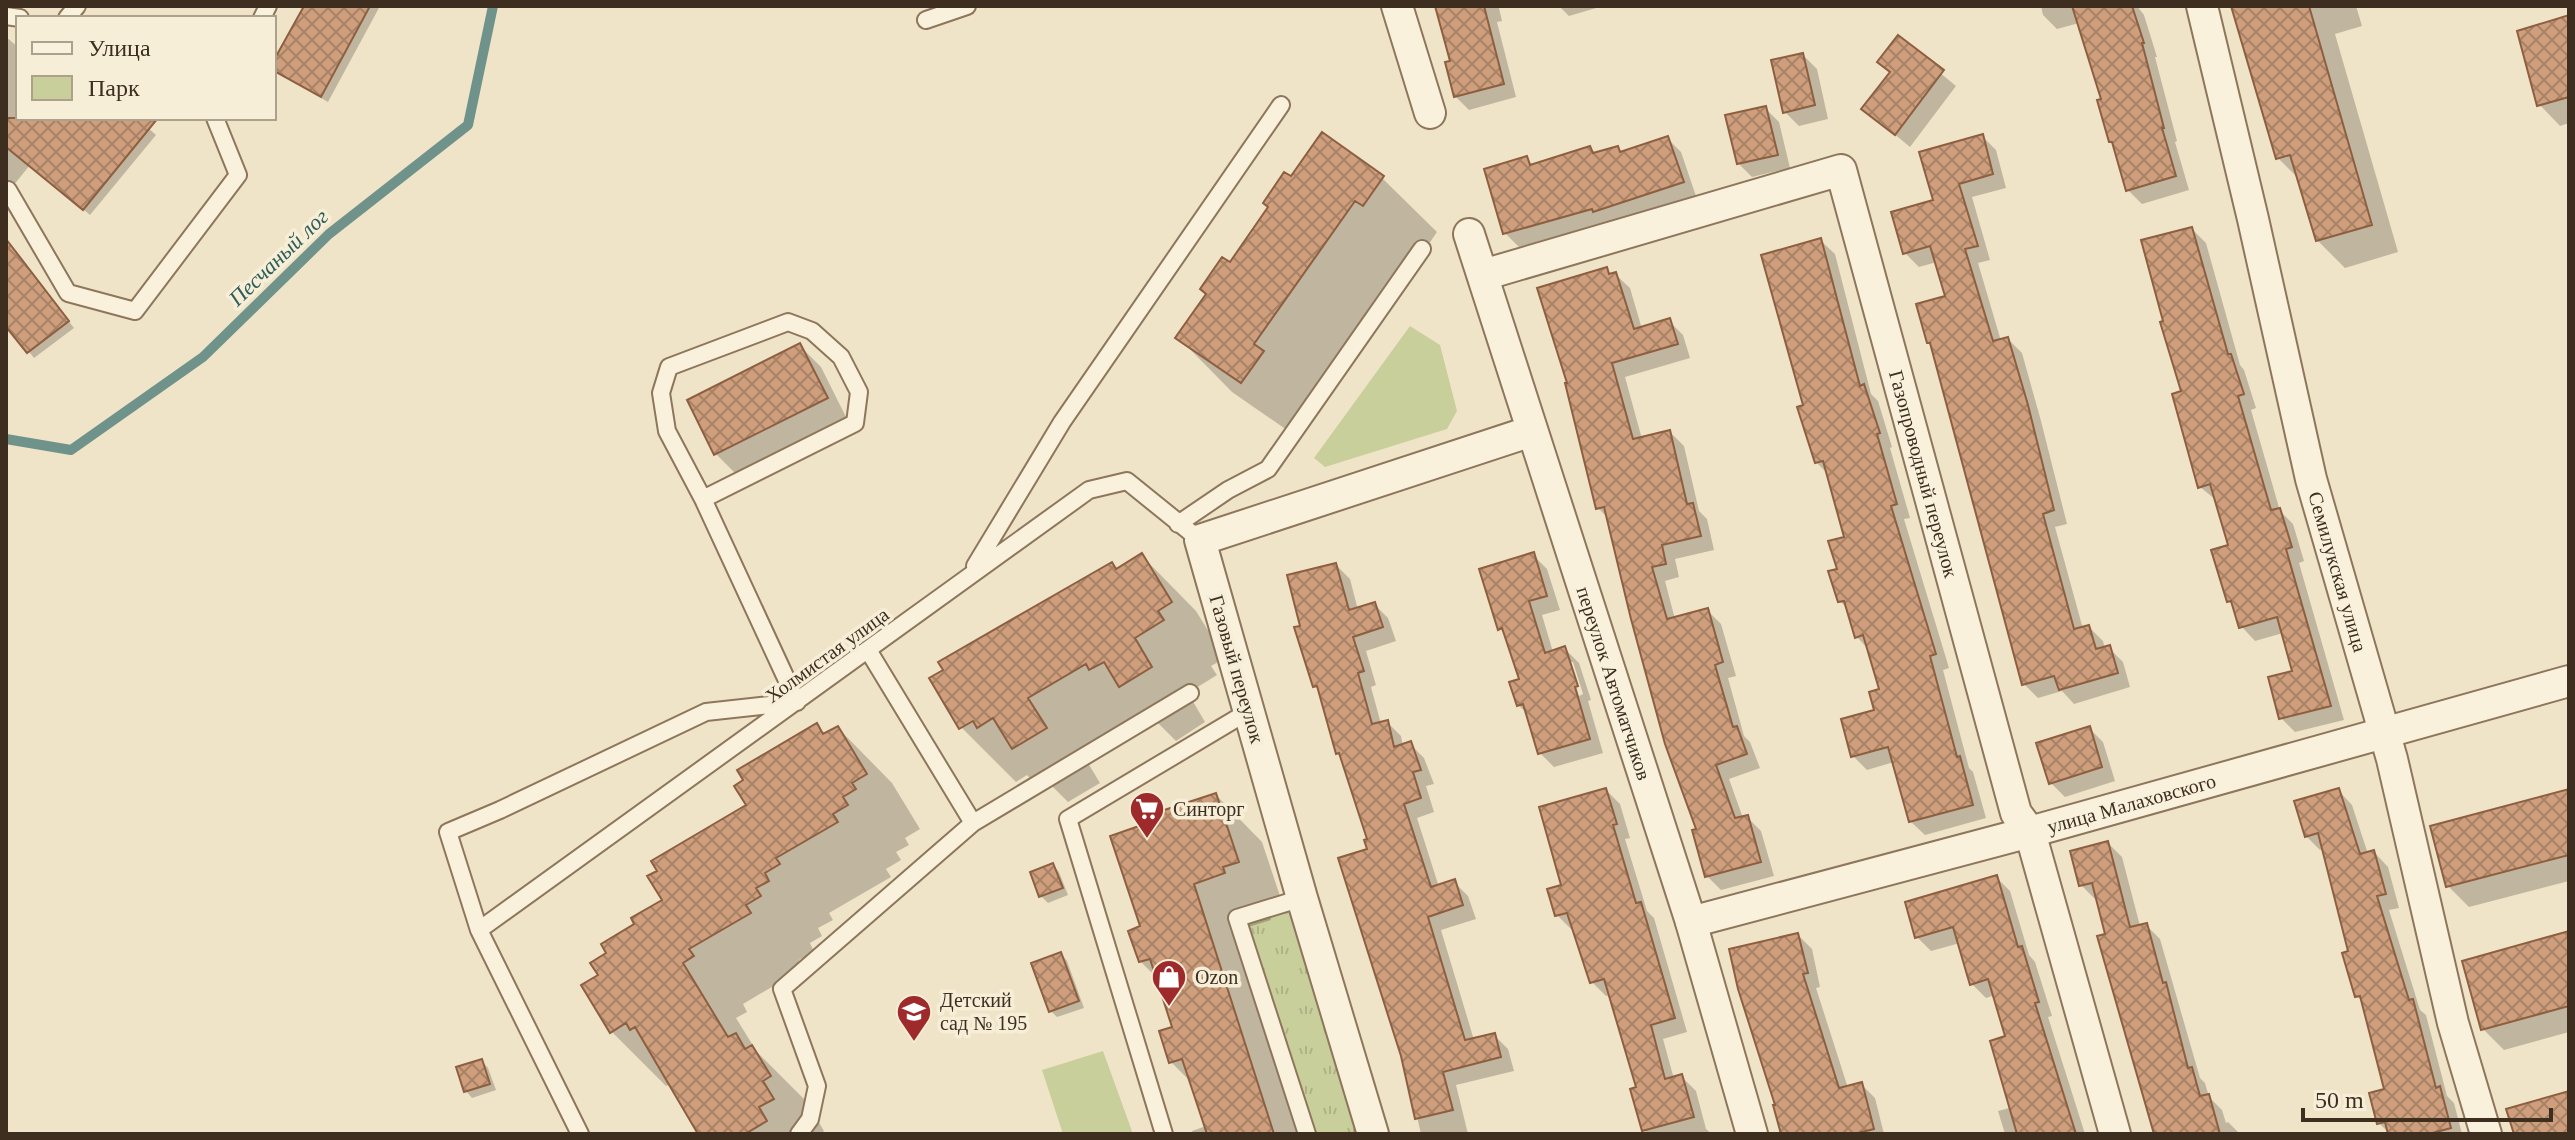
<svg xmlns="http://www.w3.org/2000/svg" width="2575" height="1140" font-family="Georgia,serif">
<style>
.grass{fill:url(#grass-tufts)}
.park{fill:#c9cf9b}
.shadow{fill:#0003;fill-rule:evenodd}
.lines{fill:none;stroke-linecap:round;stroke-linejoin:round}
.stream{stroke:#6f938a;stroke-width:10}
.building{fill:url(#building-cross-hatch);stroke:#8d5f41;stroke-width:2}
.service-casing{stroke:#8d765c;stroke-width:20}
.minor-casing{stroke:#8d765c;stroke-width:34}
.service{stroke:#faf1dc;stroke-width:16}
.minor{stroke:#faf1dc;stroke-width:30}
.labels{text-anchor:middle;stroke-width:7;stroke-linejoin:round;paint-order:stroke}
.street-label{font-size:20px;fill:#3d2e20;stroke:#f7eed8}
.poi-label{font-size:20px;fill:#3d2e20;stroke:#f7eed8;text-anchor:start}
.water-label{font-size:22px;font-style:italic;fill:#2f5d5a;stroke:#f7eed8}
</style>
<defs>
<pattern id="grass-tufts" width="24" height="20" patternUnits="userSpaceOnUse" patternTransform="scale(2)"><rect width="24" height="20" fill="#c9cf9b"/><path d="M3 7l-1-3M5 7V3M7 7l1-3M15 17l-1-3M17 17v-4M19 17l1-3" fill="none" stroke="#aeb285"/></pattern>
<pattern id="building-cross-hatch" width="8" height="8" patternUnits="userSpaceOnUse" patternTransform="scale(2)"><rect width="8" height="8" fill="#cf9f7d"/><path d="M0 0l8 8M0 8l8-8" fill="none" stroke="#a98266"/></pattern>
</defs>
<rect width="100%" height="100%" fill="#f0e4c8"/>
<!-- grass -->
<path class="grass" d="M1302,898L1373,1134H1307L1237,918Z"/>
<!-- park -->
<path class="park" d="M1410,326L1440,345L1457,411L1447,429L1325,467L1314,458Z
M1103,1051L1133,1134H1063L1042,1070Z"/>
<!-- shadow -->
<path class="shadow" d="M306,6H380L328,102L274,71V64Z
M1437,6H1504L1499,8L1502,21L1497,22L1516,97L1469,110L1455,96L1452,62Z
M1559,6H1603L1569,16Z
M2041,6H2137L2144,15L2157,57H2155L2177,141L2175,142L2189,190L2142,204L2128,190L2079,23L2057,29L2043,15Z
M2233,6H2356L2362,26L2335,34L2398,252L2345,268L2317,240L2300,180L2278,158Z
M2569,17V123L2560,126L2539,104Z
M6,37L18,47V118H137L156,135L90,215L30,165L13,186L6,190Z
M1898,38L1956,86L1910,147L1864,109L1891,73L1880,62Z
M1803,55L1817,69L1828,119L1799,126L1785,112Z
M1765,108L1779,122L1790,168L1752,177L1738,163Z
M1982,136L1996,150L2006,188L1972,197L1990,260L1978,263L2001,341L2008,339L2022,353L2041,421L2067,524L2055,527L2083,629L2089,627L2103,641L2105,649L2109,648L2123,662L2130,687L2074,704L2062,691L2038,698L2024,684L1933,346L1929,342L1948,297L1937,262L1919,267L1905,253L1935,201Z
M1667,138L1681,152L1696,196L1608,225L1606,222L1519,247L1505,233L1526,158L1534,166L1589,148L1596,154L1617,148L1622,153Z
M1382,178L1437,232L1297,437L1232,392L1178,337L1291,179Z
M2192,229L2206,243L2240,365L2244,370L2256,408L2251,410L2280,511L2293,524L2304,561L2299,563L2344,720L2295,732L2281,718L2294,672L2283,633L2255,641L2241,626L2235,607L2229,601L2230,547L2216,500L2200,487L2183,393Z
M1820,240L1835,254L1871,394L1878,401L1892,447L1890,448L1910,518L1904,519L1949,668L1943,670L1969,768L1973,772L1986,818L1925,835L1910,821L1894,762L1867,770L1853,756L1877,712L1881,691L1869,650L1857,637L1849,610L1840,601L1839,570L1847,538L1828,474L1816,462L1805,406Z
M24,264L74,328L34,358L6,323V266Z
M1606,269L1612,275L1615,274L1630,288L1642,329L1669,321L1683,335L1690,358L1625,377L1642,439L1670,432L1684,446L1699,511L1707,519L1714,550L1675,559L1679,577L1665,581L1675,619L1707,610L1721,624L1736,676L1728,678L1744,736L1750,742L1760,768L1729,779L1743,818L1747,817L1761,831L1774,876L1721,890L1707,876L1699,830L1610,520L1598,508Z
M800,346L821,367L847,419L737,475L716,454Z
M1533,555L1547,569L1560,610L1542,615L1553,652L1565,649L1579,663L1591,700L1588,701L1603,753L1554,767L1540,753L1529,715L1518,705L1521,680L1507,635L1500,629ZM1569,662H1573L1583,694L1579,696Z
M1142,556L1196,611L1225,658L1211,666L1217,675L1188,693L1205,722L1176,741L1154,719L1082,753L1100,783L1068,802L1042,776L1033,781L1027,775L1016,782L961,727L1112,564L1118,570Z
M1336,565L1350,579L1358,610L1374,604L1388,618L1396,641L1366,651L1376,685L1371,687L1381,724L1387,722L1401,736L1403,746L1410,744L1424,758L1434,784L1426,786L1434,812L1417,818L1439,887L1454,882L1468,896L1476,919L1441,930L1474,1040L1494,1035L1508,1049L1514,1071L1456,1085L1468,1134H1421L1403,1056L1369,850L1370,840L1343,759L1338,753L1320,691L1315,686L1303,627Z
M817,726L826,735L838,728L892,783L920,829L905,838L909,845L896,852L901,860L886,869L891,877L829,913L833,920L818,928L822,936L810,943L814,952L799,960L804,968L743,1004L747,1012L736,1018L757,1052L807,1102L824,1131L820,1134H700L670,1084L666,1086L612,1032L600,976L609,954L664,901Z
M2089,728L2103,742L2115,781L2065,797L2051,783Z
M1606,790L1620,804L1630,838L1625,839L1647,911L1654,918L1687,1032L1663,1039L1674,1079L1682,1077L1696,1091L1706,1129L1712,1134H1648L1644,1130L1638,1089L1610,995L1606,996L1592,982L1574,928L1571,929L1557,915L1564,886Z
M2338,790L2352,805L2368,854L2374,852L2388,867L2399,908L2389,910L2420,1010L2426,1015L2447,1096L2454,1103L2462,1134H2390L2379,1123L2386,1091L2363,1002L2357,996L2351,952L2324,849L2320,850L2306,836Z
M2569,792V881L2469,907L2448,886Z
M1216,795L1262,842L1284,908L1269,913L1271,920L1239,930L1305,1134H1193L1192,1131L1206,1126L1192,1083L1171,1062L1175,1028L1159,980L1140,961L1143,928Z
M2108,843L2122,857L2140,926L2146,925L2160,939L2200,1078L2205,1083L2209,1097L2222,1110L2226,1123L2228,1122L2240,1134H2157L2098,899H2095L2081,885Z
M1053,865L1059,872L1068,895L1048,903L1041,896Z
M1996,877L2010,891L2029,955L2035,962L2052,1016L2048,1017L2085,1134H2005L1998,1111L2013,1107L2008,1038L1995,995L1986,998L1972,984L1960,943L1931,951L1917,937Z
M2569,933V1032L2504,1050L2483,1029Z
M1798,935L1812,949L1820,987L1816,988L1848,1088L1861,1084L1875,1098L1884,1134H1783Z
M1061,954L1067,961L1084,1008L1057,1017L1051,1011Z
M482,1061L488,1068L496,1090L472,1098L466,1091Z"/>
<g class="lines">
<!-- stream -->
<path class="stream" d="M6,439L71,450L203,357L329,234L468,125L493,6"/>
</g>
<!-- building -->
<path class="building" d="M304,6H370L321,97L274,71V60Z
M1435,6H1484L1504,84L1454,97L1445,62L1450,61Z
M2072,6H2132L2144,43H2142L2164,128H2162L2176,176L2126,191L2112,142H2109L2097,100L2101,99Z
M2231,6H2309L2372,225L2316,241L2290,155L2276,159Z
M2569,15V97L2537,106L2517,31Z
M1898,35L1944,70L1895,135L1861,109L1890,72L1877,62Z
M1803,53L1815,105L1783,113L1771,60Z
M1766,106L1778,155L1737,164L1725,115Z
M6,118H158L83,210L6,147Z
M1322,132L1384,176L1363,206L1355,201L1254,344L1264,351L1241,383L1175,338L1206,294L1200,289L1222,257L1230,262L1268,207L1263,203L1284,172L1291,176Z
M1983,134L1993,174L1959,184L1978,246L1965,249L1993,341L2008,337L2028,405L2054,510L2043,514L2074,629L2089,625L2096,649L2110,645L2118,673L2059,690L2054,676L2022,685L1930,343H1927L1916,304L1945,296L1930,246L1903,254L1891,212L1933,200L1919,152Z
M1668,136L1684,182L1593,212L1592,209L1503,234L1484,169L1527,156L1530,165L1590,146L1593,153L1618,146L1620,152Z
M2192,227L2228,354H2231L2244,394L2238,396L2271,510L2280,508L2292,547L2286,549L2331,706L2279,719L2268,677L2292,671L2277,617L2239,628L2231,601L2227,602L2211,550L2228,545L2210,484L2198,488L2172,394L2181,391L2160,322L2163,321L2141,240Z
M1821,238L1860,386L1864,384L1880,433L1877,434L1897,504L1891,506L1936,654L1930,656L1957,757L1960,756L1973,805L1909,822L1888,747L1851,757L1841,719L1874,710L1869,692L1879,689L1863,635L1855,638L1844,601L1838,602L1828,571L1837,569L1828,541L1844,537L1823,461L1815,463L1797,407L1803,405L1761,255Z
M6,239L69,321L27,353L6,327Z
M1607,267L1609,274L1616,272L1634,329L1670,318L1678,344L1612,363L1633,439L1670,430L1687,504L1693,503L1701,536L1662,545L1666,564L1652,567L1667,619L1708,608L1723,662L1715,665L1733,727L1737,726L1747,754L1716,765L1735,818L1748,815L1761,862L1705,877L1692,830L1696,829L1665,744L1631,619L1604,507L1596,509L1565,383H1567L1537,288Z
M800,343L828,398L714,455L687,400Z
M1534,552L1547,596L1529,601L1545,653L1565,646L1578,686L1575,687L1590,739L1538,754L1523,704L1517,706L1509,682L1519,679L1502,628L1498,630L1479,569Z
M1142,553L1172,602L1158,611L1164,620L1135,638L1152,667L1119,687L1104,662L1089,670L1086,664L1028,698L1047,728L1012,749L993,718L977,728L973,721L959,729L929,678L943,670L938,662L1112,562L1116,569Z
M1336,563L1349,610L1375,602L1383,627L1353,637L1364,671L1358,673L1372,724L1388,720L1394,747L1411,741L1421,770L1413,772L1421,798L1404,804L1431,887L1455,879L1463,905L1428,917L1465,1040L1495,1033L1501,1057L1443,1072L1453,1110L1415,1119L1401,1056L1338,858L1367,849L1364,840L1367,839L1339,753L1336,754L1317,686L1313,687L1294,627L1300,626L1287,575Z
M817,723L823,734L838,726L867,774L852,783L856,789L843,797L848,805L833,814L838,822L776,858L780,864L765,873L769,881L756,888L761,896L746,905L751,913L689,949L694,956L683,963L728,1037L736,1033L745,1049L752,1045L771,1076L763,1081L774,1099L759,1107L767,1121L745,1134H698L635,1027L630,1030L626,1023L610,1033L581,985L598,975L590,963L606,953L601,944L634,924L631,918L662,900L647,876L657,871L651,861L746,805L734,786L743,780L737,770Z
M2090,726L2102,767L2049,784L2036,743Z
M1606,788L1617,824L1613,825L1636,903L1641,902L1675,1018L1651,1025L1665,1079L1682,1074L1694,1117L1642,1131L1630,1089L1636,1087L1604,979L1590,983L1567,913L1555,916L1547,889L1561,885L1539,807Z
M2339,788L2360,854L2374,850L2386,894L2377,896L2409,1000L2413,999L2436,1088L2440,1086L2451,1128L2429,1134H2388L2385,1122L2377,1124L2369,1093L2384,1089L2360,996L2355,997L2342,953L2348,951L2318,833L2305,837L2294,801Z
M2569,789V855L2446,887L2430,826Z
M1216,793L1239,862L1223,867L1225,873L1194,884L1274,1134H1207L1182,1059L1169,1063L1159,1031L1172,1027L1150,959L1139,962L1128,931L1140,926L1110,836L1139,826L1137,819Z
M2108,841L2130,927L2147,923L2163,983L2166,982L2188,1068L2192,1067L2200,1096L2209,1094L2220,1134H2154L2097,936L2105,934L2092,883L2079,886L2070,851Z
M1053,863L1063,888L1039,897L1030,872Z
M1997,875L2018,947L2022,946L2039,1002L2035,1003L2076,1134H2017L1990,1041L2005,1036L1988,979L1970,985L1953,927L1915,938L1905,902Z
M2569,931V1006L2481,1030L2462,961Z
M1798,933L1808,973L1803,974L1839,1088L1862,1082L1874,1129L1854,1134H1781L1773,1105H1775L1738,989L1729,949Z
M1061,952L1079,1001L1049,1012L1031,963Z
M482,1059L490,1084L464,1092L456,1067Z
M2569,1091V1134H2514L2506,1109Z"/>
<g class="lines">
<defs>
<path id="service" d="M6,16L20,18
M67,18L77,6
M262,18L268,6
M926,20L967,6
M8,190L68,293L135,311L238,175L215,118
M1178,524L1228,490L1268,469L1422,249
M975,566L1062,422L1281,105
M868,650L973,823
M1302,898L1237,918L1307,1134
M479,930L1089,490L1127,481L1200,540
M580,1134L479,930L448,832L500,810L706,712L797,702L703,499L667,431L661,393L669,367L788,322L812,331L841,357L859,392L855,423L703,499
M799,1134L810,1119L817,1086L782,989L973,823L1190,693
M1164,1134L1068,819L1249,711"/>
<g id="minor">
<path d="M1397,6L1430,113"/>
<path id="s1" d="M2202,6L2253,219L2311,479L2392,759L2453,1023L2486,1134"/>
<path id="s2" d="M1469,234L1691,922L1752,1134"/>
<path id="s3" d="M1483,275L1841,170L2016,813L2030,832L2115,1134"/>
<path id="s4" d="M1691,922L2030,832L2569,681"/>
<path d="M1373,1134L1302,898L1200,540L1532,431"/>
</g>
</defs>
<!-- service casing -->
<use href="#service" class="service-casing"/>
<!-- minor casing -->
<use href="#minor" class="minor-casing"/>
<!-- service -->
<use href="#service" class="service"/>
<!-- minor -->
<use href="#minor" class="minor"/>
</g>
<!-- icons -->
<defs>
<symbol id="supermarket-pin" viewBox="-11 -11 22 30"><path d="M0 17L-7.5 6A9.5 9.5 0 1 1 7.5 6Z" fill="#9e2a2b" stroke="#f7eed8"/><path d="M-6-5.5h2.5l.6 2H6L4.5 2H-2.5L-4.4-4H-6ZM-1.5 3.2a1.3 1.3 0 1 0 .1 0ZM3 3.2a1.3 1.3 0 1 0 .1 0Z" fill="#fff"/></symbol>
<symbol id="shop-pin" viewBox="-11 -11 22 30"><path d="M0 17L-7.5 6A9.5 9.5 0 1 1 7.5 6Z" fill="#9e2a2b" stroke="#f7eed8"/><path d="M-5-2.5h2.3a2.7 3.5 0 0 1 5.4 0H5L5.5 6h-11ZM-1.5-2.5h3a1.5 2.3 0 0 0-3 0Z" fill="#fff"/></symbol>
<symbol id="school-pin" viewBox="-11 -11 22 30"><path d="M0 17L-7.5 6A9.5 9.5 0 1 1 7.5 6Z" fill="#9e2a2b" stroke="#f7eed8"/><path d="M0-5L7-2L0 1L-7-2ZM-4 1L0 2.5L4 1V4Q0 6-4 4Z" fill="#fff"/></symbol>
</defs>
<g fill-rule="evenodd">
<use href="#supermarket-pin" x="1127" y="789" width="40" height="54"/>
<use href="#shop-pin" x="1149" y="957" width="40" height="54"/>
<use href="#school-pin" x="894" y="992" width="40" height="54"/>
</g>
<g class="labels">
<!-- street labels -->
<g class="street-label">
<text dy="7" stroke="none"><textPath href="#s3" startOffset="688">Газопроводный переулок</textPath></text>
<text dy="7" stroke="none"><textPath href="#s1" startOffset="582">Семилукская улица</textPath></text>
<text transform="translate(827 655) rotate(-36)" y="7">Холмистая улица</text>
<text transform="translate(1237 669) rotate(74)" y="7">Газовый переулок</text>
<text dy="7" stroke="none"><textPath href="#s2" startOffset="472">переулок Автоматчиков</textPath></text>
<text dy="7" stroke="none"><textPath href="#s4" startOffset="456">улица Малаховского</textPath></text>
</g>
<!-- poi labels -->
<g class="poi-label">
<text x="1173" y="816">Синторг</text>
<text x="1195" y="984">Ozon</text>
<text x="940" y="1007">Детский<tspan x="940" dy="23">сад № 195</tspan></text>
</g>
<!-- water labels -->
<g class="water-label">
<text transform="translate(278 257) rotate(-44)" y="8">Песчаный лог</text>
</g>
</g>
<!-- border -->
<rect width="2575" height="1140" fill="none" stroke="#3d2e20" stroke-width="16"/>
<!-- legend -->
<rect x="16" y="16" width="260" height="104" fill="#f7eed8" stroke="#ada18e" stroke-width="2"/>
<rect x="32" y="42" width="40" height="12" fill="#faf1dc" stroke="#ada18e" stroke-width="2"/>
<text x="88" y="56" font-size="24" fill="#3d2e20">Улица</text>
<rect x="32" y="76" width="40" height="24" fill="#c9cf9b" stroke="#ada18e" stroke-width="2"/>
<text x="88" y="96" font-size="24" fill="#3d2e20">Парк</text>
<!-- scale -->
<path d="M2303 1108v12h248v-12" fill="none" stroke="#3d2e20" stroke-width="4"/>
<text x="2315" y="1108" font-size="24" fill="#3d2e20" stroke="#f7eed8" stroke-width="6" paint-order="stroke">50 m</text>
</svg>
